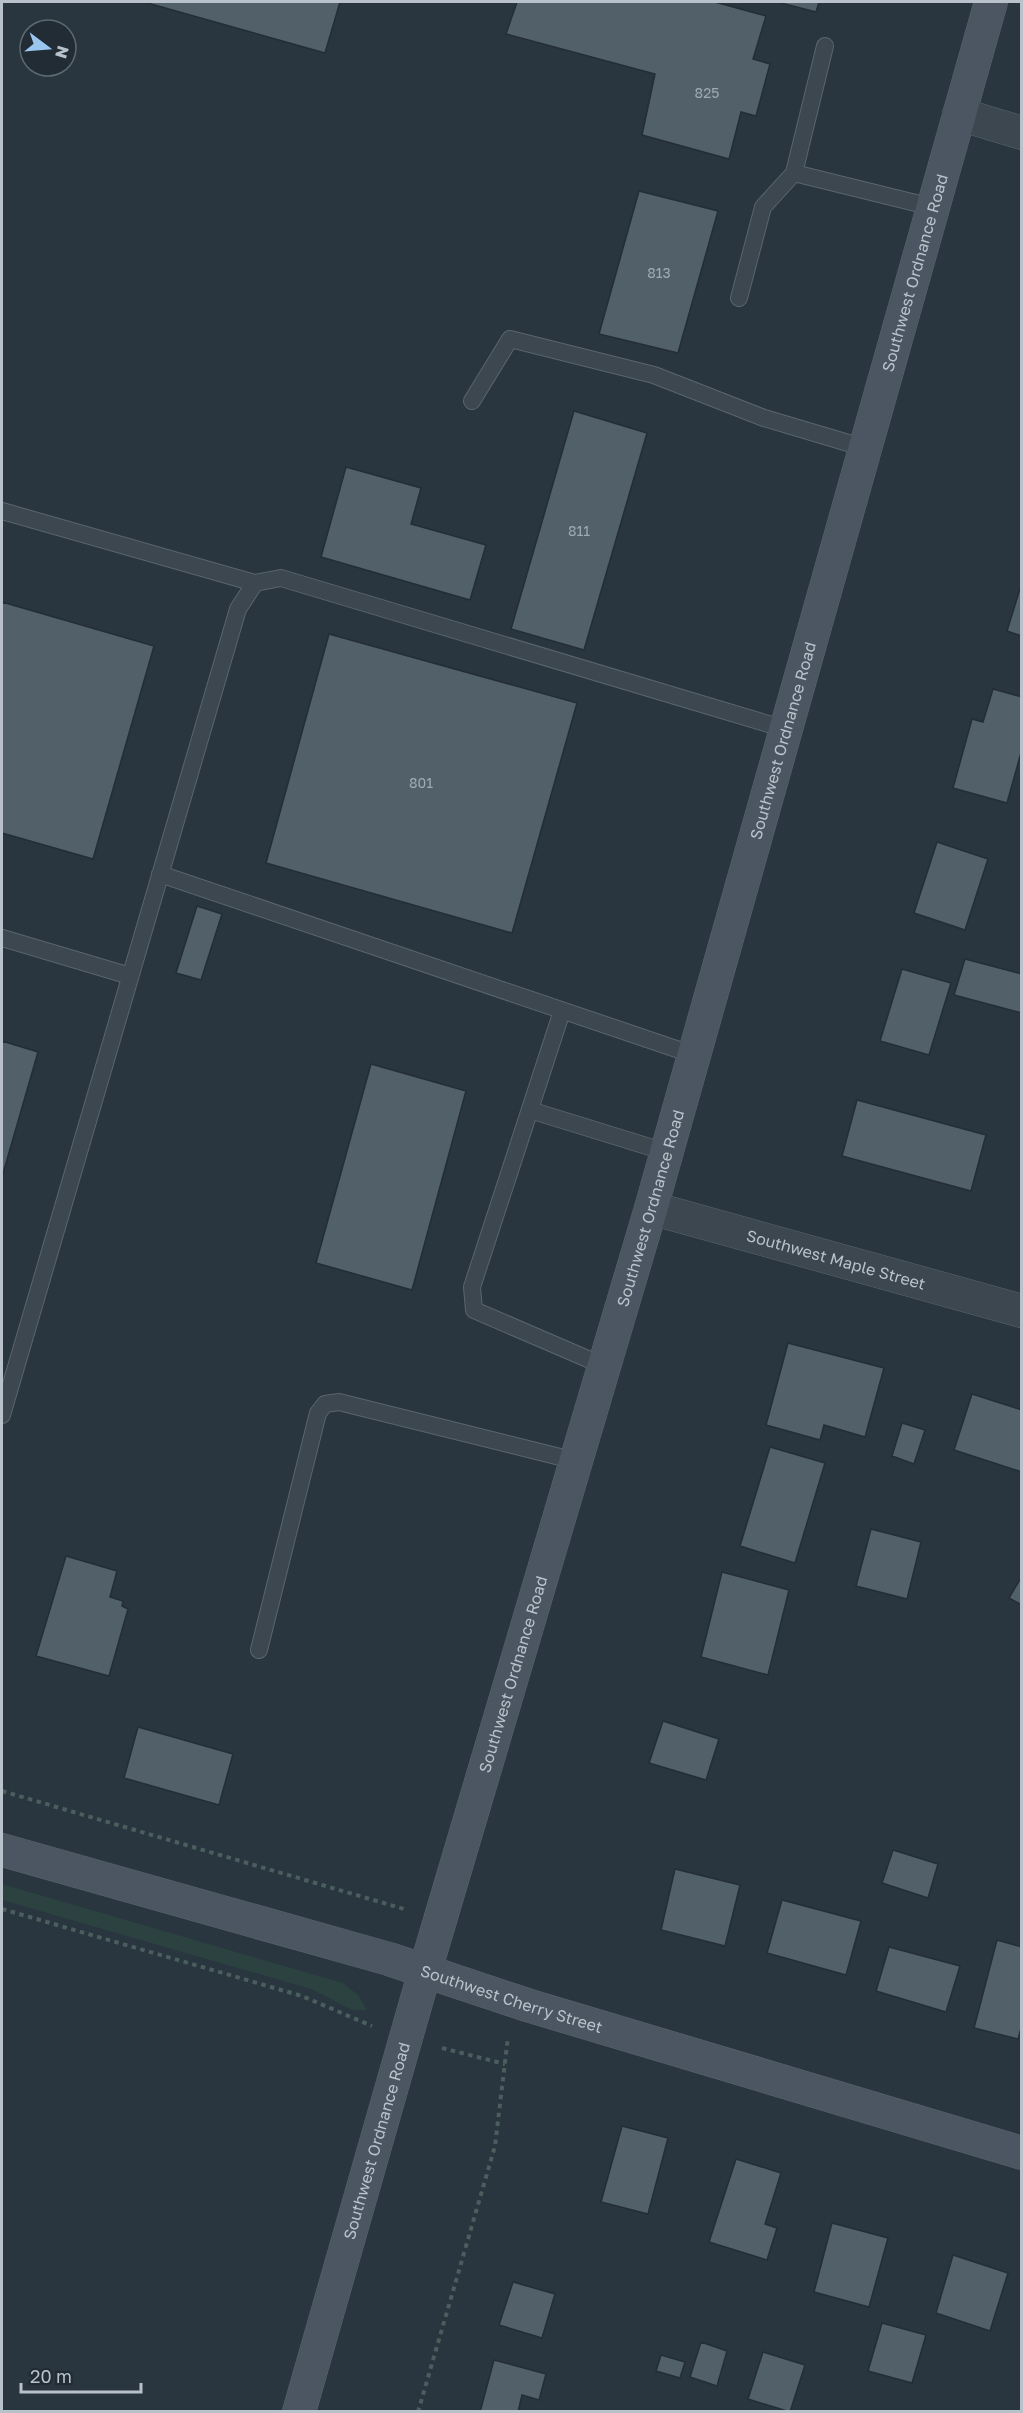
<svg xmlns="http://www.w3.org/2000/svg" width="1023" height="2413" font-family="'Golos Text',sans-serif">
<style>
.green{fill:#2b4241}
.building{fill:#52606a;stroke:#232e36;stroke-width:1.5}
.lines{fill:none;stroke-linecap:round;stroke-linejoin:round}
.lane-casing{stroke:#5a656d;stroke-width:18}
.street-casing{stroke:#5a656d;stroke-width:34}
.secondary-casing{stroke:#5a656d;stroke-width:34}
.path{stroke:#4b5e5e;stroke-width:4;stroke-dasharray:4.5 4.5;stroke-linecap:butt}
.lane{stroke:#3c474f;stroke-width:16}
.street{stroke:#3c474f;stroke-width:33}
.secondary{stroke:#4b5662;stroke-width:33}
.labels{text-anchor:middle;stroke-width:6;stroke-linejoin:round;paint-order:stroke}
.number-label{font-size:14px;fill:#9faab2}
.street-label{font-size:16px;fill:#b9c2ca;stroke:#212c34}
</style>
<rect width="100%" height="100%" fill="#29353f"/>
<!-- green -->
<path class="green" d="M2,1884L343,1983L358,1995L367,2010H352L311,1989L2,1900Z"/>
<!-- building -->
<path class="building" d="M144,2H340L325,53Z
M517,2H715L766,16L753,59L770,64L756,116L741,112L729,159L642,135L655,74L506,34Z
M777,2H819L816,12Z
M639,191L718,211L678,353L599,334Z
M574,411L647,433L584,650L511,629Z
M346,467L421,488L411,524L486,545L470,600L321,557Z
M1022,582V636L1007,631Z
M2,602L154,646L93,859L2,833Z
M329,634L577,703L512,933L266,863Z
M993,689L1022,697V749L1007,803L953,788L972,719L983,722Z
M937,842L988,859L965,930L914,913Z
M197,906L222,914L201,980L176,973Z
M965,959L1022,974V1013L954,995Z
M902,969L951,983L929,1055L880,1041Z
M2,1041L38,1052L2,1177Z
M371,1064L466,1091L412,1290L316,1263Z
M857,1100L986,1135L971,1191L842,1156Z
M788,1343L884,1368L865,1437L824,1425L820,1440L766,1425Z
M972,1394L1022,1410V1472L954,1450Z
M902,1423L925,1430L914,1464L892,1456Z
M770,1447L825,1463L795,1563L740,1546Z
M871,1529L921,1542L907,1599L856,1586Z
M66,1556L117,1571L110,1597L123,1601L122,1606L128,1609L109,1676L36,1656Z
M722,1572L789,1590L768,1675L701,1657Z
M1022,1576V1605L1009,1598Z
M663,1721L719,1739L706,1780L649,1763Z
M138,1727L233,1754L219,1805L124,1778Z
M893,1850L938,1864L928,1898L882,1883Z
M675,1869L740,1885L725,1946L661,1930Z
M782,1900L861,1921L846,1975L767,1953Z
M997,1940L1022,1947V2025L1018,2039L974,2028Z
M889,1947L960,1966L946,2012L876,1991Z
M622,2126L668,2138L648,2214L601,2202Z
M736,2159L781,2173L765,2224L777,2228L767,2260L709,2242Z
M832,2223L888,2238L869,2307L814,2292Z
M953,2255L1008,2273L990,2331L936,2313Z
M513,2282L555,2294L542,2338L499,2325Z
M882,2323L926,2335L912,2383L868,2371Z
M701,2342L727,2351L717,2386L690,2377Z
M763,2352L805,2365L790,2412L748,2399Z
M661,2355L685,2362L680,2378L656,2371Z
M494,2360L546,2374L539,2400L522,2395L518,2412H480Z"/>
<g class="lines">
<defs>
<path id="lane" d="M794,173L825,46
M739,298L763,207L794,173L932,207
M472,401L510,339L654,375L764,418L865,448
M2,511L255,583
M160,874L694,1055
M2,938L130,976
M562,1011L472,1287L474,1310L604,1366
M530,1110L666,1152
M2,1415L238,609L255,583L281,578L785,729
M259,1650L318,1413L325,1404L339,1402L576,1461"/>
<g id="street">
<path d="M959,114L1022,133"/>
<path id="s1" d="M651,1208L1022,1311"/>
</g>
<g id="secondary">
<path id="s2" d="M2,1850L389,1959L527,2005L1022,2153"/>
<path id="s3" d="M299,2412L425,1971L651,1208L991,2"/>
</g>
</defs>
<!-- lane casing -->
<use href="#lane" class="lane-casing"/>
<!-- street casing -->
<use href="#street" class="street-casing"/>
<!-- secondary casing -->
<use href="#secondary" class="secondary-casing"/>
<!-- path -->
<path class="path" d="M2,1791L404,1909
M2,1909L302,1996L372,2026
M442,2048L505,2064
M418,2412L495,2146L508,2037"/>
<!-- lane -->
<use href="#lane" class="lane"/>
<!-- street -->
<use href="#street" class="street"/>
<!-- secondary -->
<use href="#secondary" class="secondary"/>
</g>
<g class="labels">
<!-- number labels -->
<g class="number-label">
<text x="707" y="98">825</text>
<text x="659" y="278">813</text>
<text x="579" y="536">811</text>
<text x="421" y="788">801</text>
</g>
<!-- street labels -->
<g class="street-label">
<text dy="6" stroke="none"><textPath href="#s3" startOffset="2226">Southwest Ordnance Road</textPath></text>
<text dy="6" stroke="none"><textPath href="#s3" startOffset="1740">Southwest Ordnance Road</textPath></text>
<text dy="6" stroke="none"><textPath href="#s3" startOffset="1254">Southwest Ordnance Road</textPath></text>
<text dy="6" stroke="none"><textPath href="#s1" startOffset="192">Southwest Maple Street</textPath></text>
<text dy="6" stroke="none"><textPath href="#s3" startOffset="768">Southwest Ordnance Road</textPath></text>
<text dy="6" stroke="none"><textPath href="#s2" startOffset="531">Southwest Cherry Street</textPath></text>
<text dy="6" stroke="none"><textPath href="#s3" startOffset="282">Southwest Ordnance Road</textPath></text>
</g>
</g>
<!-- border -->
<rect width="1023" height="2413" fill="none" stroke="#b9c2ca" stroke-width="6"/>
<!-- north arrow -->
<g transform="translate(48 48) rotate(106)"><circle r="28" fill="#212c34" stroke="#5e6870" stroke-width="1.5"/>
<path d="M0-4.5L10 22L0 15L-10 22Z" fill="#99c5ef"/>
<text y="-9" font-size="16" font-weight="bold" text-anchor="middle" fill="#b9c2ca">N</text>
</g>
<!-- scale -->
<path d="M21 2383v9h120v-9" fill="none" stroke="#b9c2ca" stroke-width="3"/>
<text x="30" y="2383" font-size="18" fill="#b9c2ca" stroke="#212c34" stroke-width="4.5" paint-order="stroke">20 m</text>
</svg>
